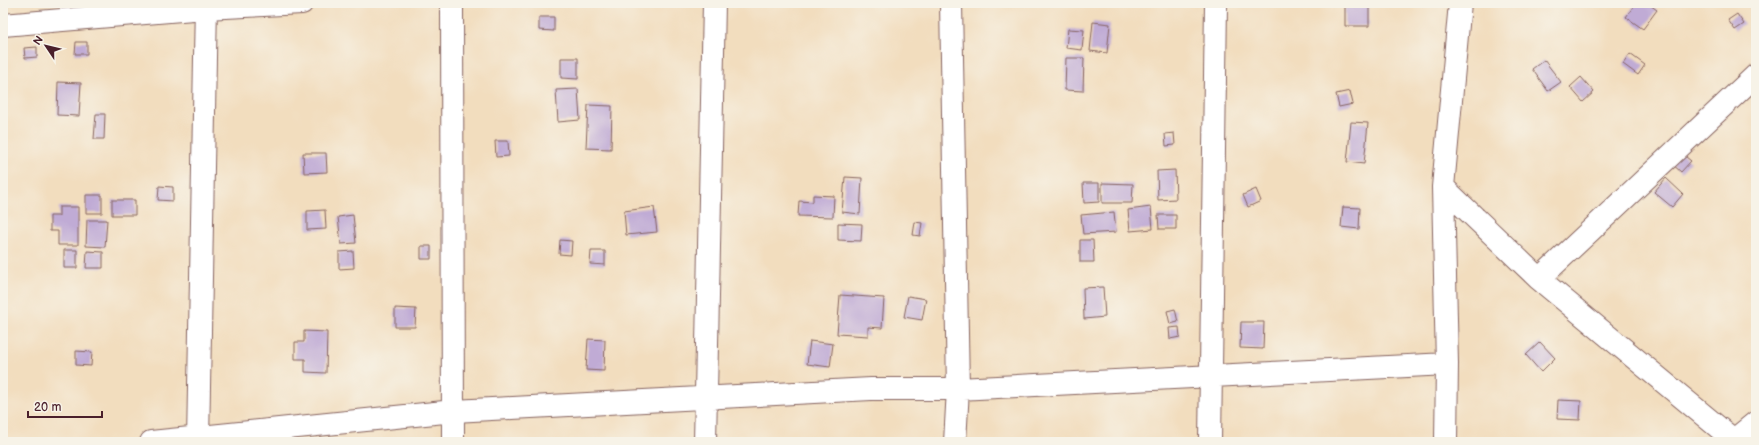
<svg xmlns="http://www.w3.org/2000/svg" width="1759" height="445" font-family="'Balsamiq Sans',sans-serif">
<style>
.building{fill:#c0abd5}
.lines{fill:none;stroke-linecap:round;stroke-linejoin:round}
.street-casing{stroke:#85625e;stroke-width:24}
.street{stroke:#fff;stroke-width:22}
</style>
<rect width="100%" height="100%" fill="#f7f3e8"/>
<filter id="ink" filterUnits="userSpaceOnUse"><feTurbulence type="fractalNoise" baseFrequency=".025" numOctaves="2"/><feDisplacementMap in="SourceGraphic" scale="8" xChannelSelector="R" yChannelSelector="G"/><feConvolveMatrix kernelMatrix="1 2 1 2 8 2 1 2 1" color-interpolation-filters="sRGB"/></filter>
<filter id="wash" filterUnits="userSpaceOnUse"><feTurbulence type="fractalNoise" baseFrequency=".012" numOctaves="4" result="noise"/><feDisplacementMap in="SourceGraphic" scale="16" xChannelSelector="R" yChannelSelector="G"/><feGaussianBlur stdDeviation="0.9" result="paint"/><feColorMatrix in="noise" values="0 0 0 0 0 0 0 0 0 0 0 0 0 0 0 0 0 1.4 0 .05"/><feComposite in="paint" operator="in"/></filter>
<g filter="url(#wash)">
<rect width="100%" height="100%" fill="#f2ddbe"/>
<g id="blocks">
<!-- building -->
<path class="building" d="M1345,3H1369V26H1345Z
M1636,3H1647L1657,10L1643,29L1626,17Z
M1737,14L1744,24L1735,30L1728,20Z
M539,17H554V31L539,30Z
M1093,22L1110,24L1107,53L1090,51Z
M1068,29L1084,30L1082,50L1066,48Z
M76,42H87V54H75Z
M37,47V57L25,58L24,48Z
M1630,54L1645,65L1638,75L1623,64Z
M561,58H578V79L561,78Z
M1066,58H1084L1083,91L1065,90Z
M1544,60L1561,82L1548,91L1532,69Z
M1581,77L1594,92L1583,102L1570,87Z
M58,82L81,83L79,116L57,115Z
M578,89L580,120L558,122L556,90Z
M1350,91L1353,104L1339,107L1336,94Z
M588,105L612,106L611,149L586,148Z
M96,114H105L104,139H94Z
M1351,122L1368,123L1364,164L1347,162Z
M1174,133L1175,145L1166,146L1165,134Z
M495,141H508L509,156L496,157Z
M1680,152L1691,161L1681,172L1671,163Z
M303,153H326L327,172L304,173Z
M1175,170L1176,199L1158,200L1157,171Z
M845,177L862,178L860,214L842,212Z
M1666,178L1683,194L1672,207L1654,192Z
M1083,183H1099V202L1084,203Z
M1102,183L1133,184L1132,203H1102Z
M159,186L173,187V201L158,200Z
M1256,189L1261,201L1248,207L1243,195Z
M86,195H102V213H86Z
M813,195L834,196L833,217L798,216L799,201L813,202Z
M112,200H135V215H112Z
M59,207H78V245H58V231H50V216H59Z
M654,207L657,232L626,235L624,211Z
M1151,207L1153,229L1130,231L1128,210Z
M1343,207L1360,208L1359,229L1341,227Z
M325,210L326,229L307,230V211Z
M1114,212L1116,232L1083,234L1081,215Z
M353,215L356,243L341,244L338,217Z
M1158,215H1176V229H1159Z
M87,220H107L105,247L86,246Z
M915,222L922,223L920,236L913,235Z
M838,223L862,224L861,241L838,240Z
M560,240L572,241L571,255L559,254Z
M1080,240H1093L1094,262H1080Z
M421,246H431V259H421Z
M64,250H77V268H64Z
M87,251L103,252V268H86Z
M353,251L354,268L339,269V252Z
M591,251H605V265L590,264Z
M1103,287L1105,317L1084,319L1083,288Z
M840,295L884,298L882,328L868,327V336L837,334Z
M908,296L926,299L922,320L904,317Z
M395,308L416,309L415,327H395Z
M1175,309L1178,322L1170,324L1167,311Z
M1241,322H1264L1263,349L1240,348Z
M1179,327L1180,337L1170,339L1169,328Z
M304,331L327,332L326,373L305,372V359H295V342H304Z
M588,339L605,340L604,371L586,370Z
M810,341L833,344L830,367L807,364Z
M1540,342L1555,358L1541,372L1526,355Z
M76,351L92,352L91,366L76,365Z
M1558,400L1581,401L1580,420L1557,419Z"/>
</g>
</g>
<g filter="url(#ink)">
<use href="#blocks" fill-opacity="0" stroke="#85625e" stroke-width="1"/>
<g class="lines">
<defs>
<path id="street" d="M452,3L453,442
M951,3L958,389L955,442
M1460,3L1443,187L1539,279L1736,442
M3,25L205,8L302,3
M1443,187L1447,364L1446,442
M1539,279L1756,75
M151,442L454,411L871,389H958L1447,364
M198,442L206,3
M705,442L714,3
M1210,442L1216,3
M1733,442L1734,440L1756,422"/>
</defs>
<!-- street casing -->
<use href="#street" class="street-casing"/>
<!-- street -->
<use href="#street" class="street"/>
</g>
</g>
<!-- margin -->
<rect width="1759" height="445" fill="none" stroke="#f7f3e8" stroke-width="16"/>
<!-- north arrow -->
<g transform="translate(46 46) rotate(305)" stroke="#f7f3e8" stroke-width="3" paint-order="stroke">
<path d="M0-3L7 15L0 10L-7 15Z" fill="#4a1f2b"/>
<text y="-6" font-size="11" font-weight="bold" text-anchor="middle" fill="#4a1f2b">N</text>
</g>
<!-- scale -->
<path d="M28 411v6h74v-6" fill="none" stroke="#4a1f2b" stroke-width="2"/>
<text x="34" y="411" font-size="12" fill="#4a1f2b" stroke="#f7f3e8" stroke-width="3" paint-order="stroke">20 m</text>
</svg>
